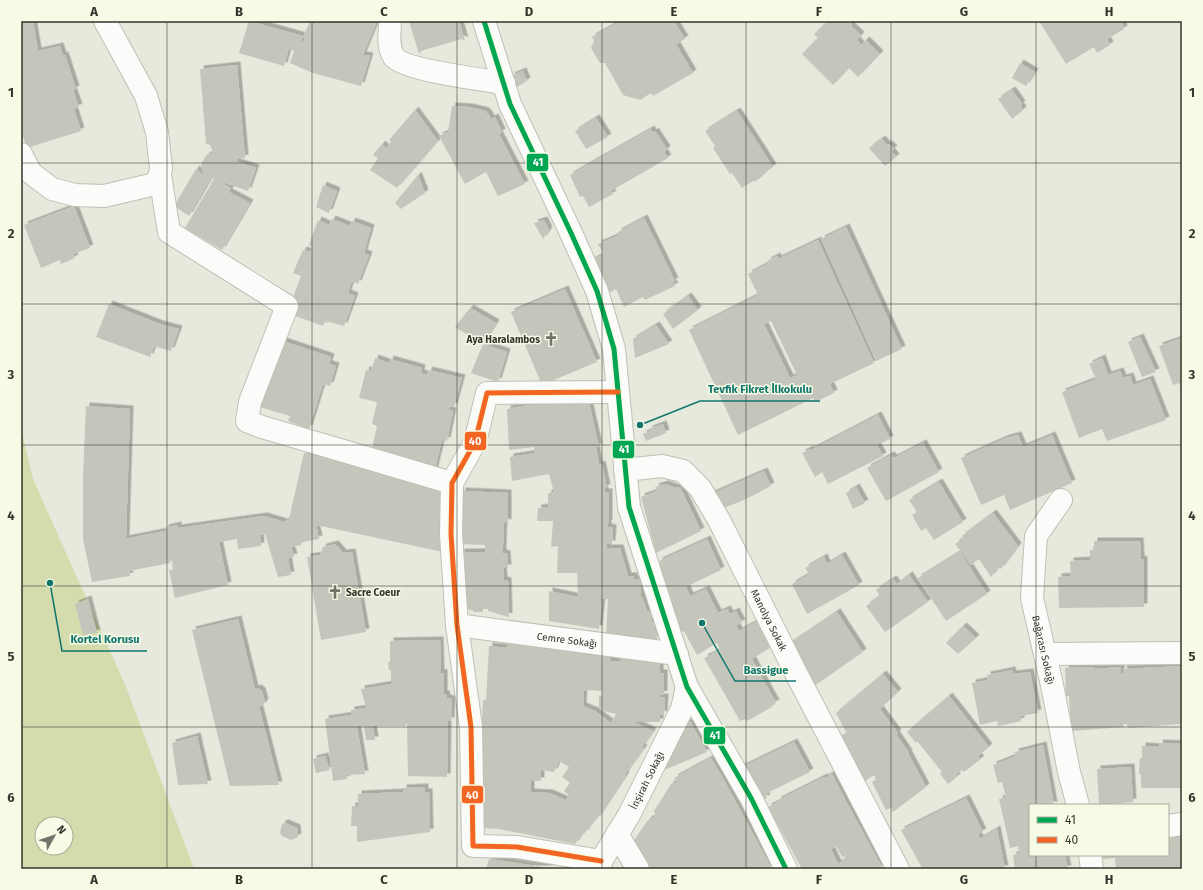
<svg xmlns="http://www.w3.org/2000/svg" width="1203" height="890" font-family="'Fira Sans',sans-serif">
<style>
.green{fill:#d4dcae;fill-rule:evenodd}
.building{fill:#c4c6bc;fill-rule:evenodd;filter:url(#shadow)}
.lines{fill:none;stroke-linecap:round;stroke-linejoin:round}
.minor-casing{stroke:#bec0b6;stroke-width:24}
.minor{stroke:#fbfcfa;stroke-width:22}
.bus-1-casing{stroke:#f7fbe5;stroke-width:8}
.bus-2-casing{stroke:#f7fbe5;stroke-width:8}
.bus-1{stroke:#00a651;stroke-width:5}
.bus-2{stroke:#f26522;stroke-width:5}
.grid{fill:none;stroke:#33342c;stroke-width:1;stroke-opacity:0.55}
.labels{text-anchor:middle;stroke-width:3;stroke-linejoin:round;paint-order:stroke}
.poi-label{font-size:10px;font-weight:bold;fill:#33342c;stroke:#f7fbe5;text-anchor:end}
.street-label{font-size:10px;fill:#33342c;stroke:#f7fbe5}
.leader{fill:none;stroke:#0f766e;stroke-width:1.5}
.callout-dot{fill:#0f766e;stroke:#f7fbe5;stroke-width:1.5}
.callout-label{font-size:11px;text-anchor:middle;font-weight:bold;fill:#0f766e;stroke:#f7fbe5;stroke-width:3;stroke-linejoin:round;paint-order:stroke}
.line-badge{stroke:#f7fbe5;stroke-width:1.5}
.badge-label{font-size:11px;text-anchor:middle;font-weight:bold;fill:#fff}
.neatline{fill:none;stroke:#33342c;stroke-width:1.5}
.grid-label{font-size:13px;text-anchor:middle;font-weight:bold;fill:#33342c}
</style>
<defs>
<filter id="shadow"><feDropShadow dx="3.5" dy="-3.5" stdDeviation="0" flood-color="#0004"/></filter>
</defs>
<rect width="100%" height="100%" fill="#e6e9dc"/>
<!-- green -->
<path class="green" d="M21,428L33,479L126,687L194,869H21ZM42,824H66V848H42Z"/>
<!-- building -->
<path class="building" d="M21,21H33L38,51L60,46L63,56L65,55L76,89L73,90L79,107L74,109L81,131L27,148L21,131Z
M249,21L303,36L301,42L303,43L305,38H303L310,21H377L363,55L370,56L361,86L313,73L290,63L294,51L289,48L284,66L239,53Z
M409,21H459L465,41L462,39L421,51L419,54Z
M621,21H674L685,39L676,44L693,73L653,96L651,93L640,100L623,95L605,63H600L591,48L594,41L592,37Z
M828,21H849L852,24L851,26L861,35L857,40L861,45L866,40L880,54L858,77L849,68L833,85L802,54L818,38L814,34Z
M1039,21H1125L1122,23L1124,29L1107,39L1110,45L1097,53L1094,47L1066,64Z
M1020,63L1035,72L1026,86L1012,78Z
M237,65L245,158L235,159L238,160L237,162L256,168L248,191L211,178L189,216L174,206L196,169L204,176L201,166L203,160L206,156L213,152L210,145L206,144L200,69Z
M523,71L527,81L517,87L511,76Z
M1012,90L1022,104L1020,105L1023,110L1012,119L998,99Z
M452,106L469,107L486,111L487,113H488L491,119L495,117L502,132L499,134L525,184L498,196L486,172L465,184L439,136L448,132Z
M415,110L438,141L397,188L370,170L378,158L373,155L382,144L386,148L391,142L389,140Z
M737,111L773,167L762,175L763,176L754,182L753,181L742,188L732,173L730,174L713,148L715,146L705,131Z
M596,118L608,137L586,149L575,131Z
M651,129L653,133L655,131L667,149L664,152L668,158L611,191L613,194L589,207L583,196L580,197L570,175Z
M882,139L887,145L889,144L894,149L891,151L896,157L885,166L869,148Z
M418,175L425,193L401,209L395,203Z
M214,179L231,188L229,192L250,203L222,250L185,228Z
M323,185L337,191L329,213L316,207Z
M74,206L90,248L73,254L75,258L61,264L60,260L41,268L24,225Z
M644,218L675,281L672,282L675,286L645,300L643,297L624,307L616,289L608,293L591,261L604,254L598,244L619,235L618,232Z
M332,219L350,226L352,221L371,228L364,253L369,255L358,284L352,281L348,293L355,296L344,326L325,321L323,326L287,313L301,276L293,273L303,250L310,252L312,246L309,245L318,220L329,225Z
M544,220L549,230L543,239L534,223Z
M846,227L902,349L876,361L821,239Z
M818,240L874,363L830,384L834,393L815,402L813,398L738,435L689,330L758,295L748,274L769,263L767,261L777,256L778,259ZM771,321L797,375L790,378L764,324Z
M565,289L597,362L542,385L511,312Z
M688,296L698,310L673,329L663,314Z
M109,304L160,324L179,329L171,351L154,346L150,357L96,337Z
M470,308L496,323L483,344L455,327Z
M656,325L669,344L635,358L633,339Z
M1140,337L1156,372L1142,377L1128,342Z
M1182,338V390L1179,383L1173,385L1159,346Z
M277,339L331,357L329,364L336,366L330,386L323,384L309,429L288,421L290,416L256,406Z
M483,344L507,352L498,382L471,373Z
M375,358L389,363L390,359L422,368L421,373L427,375L429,370L462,378L454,407L450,406L449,410L453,411L447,441L442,440L434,473L370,457L377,426L372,424L377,402L359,398L366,370L371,371Z
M1102,358L1108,375L1120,371L1123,378L1130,376L1133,385L1150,379L1166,420L1107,441L1102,429L1079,438L1062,392L1096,379L1089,364Z
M587,394L599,447H596L599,465L602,464L607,488H604L605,492H609V523H608V527L613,528L612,544H607V548H620L628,576H634V579H641V597H642L647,611H651L652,622L656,623L655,628H658L657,640L606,637L608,599H602L599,629L549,621V591L578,597L577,573H557L558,546L551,547L553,521H537L538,508L548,507V493L554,492L549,474L512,481L510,457L535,453L534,447L509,450L507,409Z
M86,406L130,409L126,538L124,539L165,531V528L178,525V528L264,516L284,522L289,519L304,453L440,484L443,552L316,525L319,539L302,542L301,545L291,547L294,557L288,558L291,575L278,577L265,534L260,535L261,546L238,549L237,539L219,542L228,585L175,598L169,570H173L172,561H170V563L129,571L130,576L92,582L83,539V476Z
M878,415L890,439L877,445L883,456L828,484L822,472L815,477L802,453L810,449L811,450Z
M663,424L666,433L646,441L643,434L650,431L649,429Z
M1018,435L1023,447L1052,435L1072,483L1010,510L1004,495L981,505L961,458L1006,438Z
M923,443L939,472L886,501L867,468L891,455L894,458Z
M764,471L771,486L746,499L717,511L709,495Z
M939,482L963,522L934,540L926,528L921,531L912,515L917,512L909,500Z
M665,484L676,488L680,487L701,531L656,553L641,497L657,491L655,487Z
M856,487L865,503L853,509L846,493Z
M462,491L508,493V523L504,522L503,546V553L507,554L508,568H503L504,580L508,581L509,617L488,611V609H483V612H473V610H470L460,604L461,552H485V545L458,544Z
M993,513L1018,546L1001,569L999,567L991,577L979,559L971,565L955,544L964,538L962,536Z
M707,539L721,570L686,587L690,596L706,589L718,613L727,609L730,614L736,611L742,623L736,625L739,631L760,620L773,646L752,659L776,703L771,705L772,707L747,721L746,719L740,721L704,658L720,650L717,643L697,655L684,631L676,636L667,606L674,604L668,595L659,561Z
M1094,541H1140L1141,559L1144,560V607L1059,608L1058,577L1071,576L1070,561L1090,560V550H1094Z
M335,544L343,553L352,552L366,632L321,640L307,557L320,555L323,547Z
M960,552L987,594L946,621L918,578Z
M842,555L859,585L807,614L792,584L809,574L805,568L824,557L827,564Z
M909,575L928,602L885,632L866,606L880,596L876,590L893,579L897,584Z
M88,599L97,633L83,635L75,604Z
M837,612L863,652L807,691L788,645Z
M238,619L255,689L258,688L262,691L265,702L262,706H259L279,785L230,786L192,630Z
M963,626L976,638L958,654L946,643Z
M508,637L589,653V655L611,657V661L620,662V656L643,657V661L660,662V673H664V694L660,695V697H665L664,715L660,714V722H633L653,731L642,747L644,748L625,774L626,775L597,819H595L584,834L583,832L575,844L499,829L481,828L479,791L483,700H486L489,646L507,648ZM584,690L602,691V696L599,695V708L603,709V711L616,714L611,723L595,711L583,706ZM559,761L569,767L562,777L570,783L564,791L569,795L566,800L549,793L531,792V781H541V770L554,772Z
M440,640L441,673H444V694H446L447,698L452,699L451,721H448L447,777L408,776L407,721H406V726H373L375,740H366L364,726H357L365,774L347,775V779L333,781L325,719L351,715V710L366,708L361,689L391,684V670H389L388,662H390V641Z
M1182,666V724L1128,728L1127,724H1123L1124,727L1071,731L1069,696H1066L1065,668L1095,667V669L1121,667V673H1124L1123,669Z
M1012,670L1013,674L1030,672L1038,713L1021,716V721L998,726L997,721L980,725L972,683L988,680L987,675Z
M883,674L898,692L880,709L898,733L896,734L909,753H908L926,787L893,812L891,808L886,810L872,782L876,780L874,775L865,781L852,759L836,741L847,734L836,713Z
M949,696L989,747L978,756L981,759L964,772L962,770L956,774L957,777L948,784L940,774L942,772L934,762L917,741L916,743L907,732Z
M690,721L707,752L662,771L676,730Z
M197,736L208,784L178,785L172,743Z
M794,742L810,772L767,793L766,799L751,794L742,767Z
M1159,743L1182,744V788H1141V774H1139L1140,758H1142V746L1160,747Z
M1043,745L1054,805H1030V855H1065L1068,869H1015L1013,855L1019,854L1018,846L1010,848L999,799L1006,797L1002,782L998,783L993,765L1016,756L1015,752Z
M325,756L330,770L316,773L313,759Z
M711,758L724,780L772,869H651L634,840L648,820L656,816L654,811L671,784L677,782L674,778Z
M1131,767L1133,802L1099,805L1097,769Z
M832,774L848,805L883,869H802L768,807L778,802V800L824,777L825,778ZM836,846L842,857L844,856L846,859L838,864L831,849Z
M425,787V792H429L430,832L357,842V826H351L352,806H358V794L403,792V788Z
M966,798L983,832L978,834L980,839L997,829L1005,869H925L924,867L922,868L901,830Z
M285,823L297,828L298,837L291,840L282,836L280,832L282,824Z
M1182,831V869H1116L1115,858L1103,859V855H1168V832Z
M489,859L550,868L549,869H486Z"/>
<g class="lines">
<defs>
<g id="minor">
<path d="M390,21C390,33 387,46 394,57C404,70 485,80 504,83"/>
<path d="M484,21L510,104L571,233L597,291L614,349L629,507L687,687L751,798L786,869"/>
<path d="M21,154L31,173L52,189L75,195L104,196L155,184L160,175L161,168L157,132L146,96L105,21"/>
<path d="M160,175L169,232L287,306L250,402L247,421L262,427L452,483"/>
<path id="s1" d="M625,470L662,466L683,471L700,488L719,520L797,675L898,869"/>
<path id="s2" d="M1061,500L1036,536L1032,598L1052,685L1069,772L1078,805"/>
<path id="s3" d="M457,625L677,654"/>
<path d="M1045,654L1182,653"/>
<path d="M1168,826L1182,824"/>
<path d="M617,834L638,869"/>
<path d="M1090,855L1092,869"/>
<path d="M601,861L517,847L473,846L471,727L457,625L451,534L452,483L475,442L487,393L618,392"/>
<path id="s4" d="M600,869L601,861L629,815L682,709L687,687"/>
</g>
</defs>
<!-- minor casing -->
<use href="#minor" class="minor-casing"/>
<!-- minor -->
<use href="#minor" class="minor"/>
<defs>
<path id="bus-1" d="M484,21L510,104L571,233L597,291L614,349L629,507L687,687L751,798L786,869"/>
<path id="bus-2" d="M601,861L517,847L473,846L471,727L457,625L451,534L452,483L475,442L487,393L618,392"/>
</defs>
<!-- bus-1 casing -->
<use href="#bus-1" class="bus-1-casing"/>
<!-- bus-2 casing -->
<use href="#bus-2" class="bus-2-casing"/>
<!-- bus-1 -->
<use href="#bus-1" class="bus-1"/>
<!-- bus-2 -->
<use href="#bus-2" class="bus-2"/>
</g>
<!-- grid -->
<path class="grid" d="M167,21V869M312,21V869M457,21V869M602,21V869M746,21V869M891,21V869M1036,21V805M21,163H1182M21,304H1182M21,445H1182M21,586H1182M21,727H1182M1036,855V869"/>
<!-- icons -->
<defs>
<symbol id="church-bare" viewBox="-9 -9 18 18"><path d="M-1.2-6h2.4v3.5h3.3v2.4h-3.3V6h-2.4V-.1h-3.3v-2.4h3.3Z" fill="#72736a" stroke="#f7fbe5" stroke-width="2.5" paint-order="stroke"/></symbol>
</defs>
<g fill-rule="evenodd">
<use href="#church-bare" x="541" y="329" width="20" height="20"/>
<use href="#church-bare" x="325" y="582" width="20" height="20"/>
</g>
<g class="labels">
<!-- poi labels -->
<g class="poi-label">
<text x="540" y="343">Aya Haralambos</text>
<text x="346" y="596" text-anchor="start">Sacre Coeur</text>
</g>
<!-- street labels -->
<g class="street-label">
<text dy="4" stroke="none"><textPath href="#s1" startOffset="232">Manolya Sokak</textPath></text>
<text dy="4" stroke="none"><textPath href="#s3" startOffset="111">Cemre Sokağı</textPath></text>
<text dy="4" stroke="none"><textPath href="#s2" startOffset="159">Bağarası Sokağı</textPath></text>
<text dy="4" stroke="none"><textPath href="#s4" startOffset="101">İnşirah Sokağı</textPath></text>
</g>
</g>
<!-- callouts -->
<path class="leader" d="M640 425L700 401H820M50 583L62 651H147M702 623L735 681H796"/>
<g class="callout-dot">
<circle cx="640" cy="425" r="4"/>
<circle cx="50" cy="583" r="4"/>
<circle cx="702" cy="623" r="4"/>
</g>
<g class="callout-label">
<text x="760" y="393">Tevfik Fikret İlkokulu</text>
<text x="105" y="643">Kortel Korusu</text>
<text x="766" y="674">Bassigue</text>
</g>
<g class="line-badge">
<rect x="526" y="153" width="23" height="19" rx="4" fill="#00a651"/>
<rect x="464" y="431" width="23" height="20" rx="4" fill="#f26522"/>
<rect x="612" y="440" width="23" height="19" rx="4" fill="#00a651"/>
<rect x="703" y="726" width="23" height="19" rx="4" fill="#00a651"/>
<rect x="461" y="785" width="23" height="19" rx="4" fill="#f26522"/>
</g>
<g class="badge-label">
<text x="538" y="166">41</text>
<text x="475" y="445">40</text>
<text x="624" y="453">41</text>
<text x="715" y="739">41</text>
<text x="472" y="799">40</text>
</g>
<!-- border -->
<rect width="1203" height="890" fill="none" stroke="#f7fbe5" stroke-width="44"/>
<!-- legend -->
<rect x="1029" y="804" width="140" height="52" fill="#f7fbe5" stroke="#a9ab9b"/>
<rect x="1037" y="817" width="20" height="6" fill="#00a651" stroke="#a9ab9b"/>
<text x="1065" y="824" font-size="12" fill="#33342c">41</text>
<rect x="1037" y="837" width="20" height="6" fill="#f26522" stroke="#a9ab9b"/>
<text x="1065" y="844" font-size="12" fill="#33342c">40</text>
<!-- north arrow -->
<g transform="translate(54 836) rotate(50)"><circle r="19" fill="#f7fbe5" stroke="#a9ab9b"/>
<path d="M0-3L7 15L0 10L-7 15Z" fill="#72736a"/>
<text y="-6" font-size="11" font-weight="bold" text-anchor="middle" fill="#33342c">N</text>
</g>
<rect x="22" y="22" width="1159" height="846" class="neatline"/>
<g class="grid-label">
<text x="94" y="16">A</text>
<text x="239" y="16">B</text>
<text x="384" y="16">C</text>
<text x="529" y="16">D</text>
<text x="674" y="16">E</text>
<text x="819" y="16">F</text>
<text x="964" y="16">G</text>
<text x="1109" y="16">H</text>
<text x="11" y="97">1</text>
<text x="1192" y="97">1</text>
<text x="11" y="238">2</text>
<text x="1192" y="238">2</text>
<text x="11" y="379">3</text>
<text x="1192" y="379">3</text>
<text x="11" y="520">4</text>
<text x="1192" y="520">4</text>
<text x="11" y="661">5</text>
<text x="1192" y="661">5</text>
<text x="11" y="802">6</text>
<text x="1192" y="802">6</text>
<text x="94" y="884">A</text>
<text x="239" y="884">B</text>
<text x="384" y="884">C</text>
<text x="529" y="884">D</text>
<text x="674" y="884">E</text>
<text x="819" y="884">F</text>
<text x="964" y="884">G</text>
<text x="1109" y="884">H</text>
</g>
</svg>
